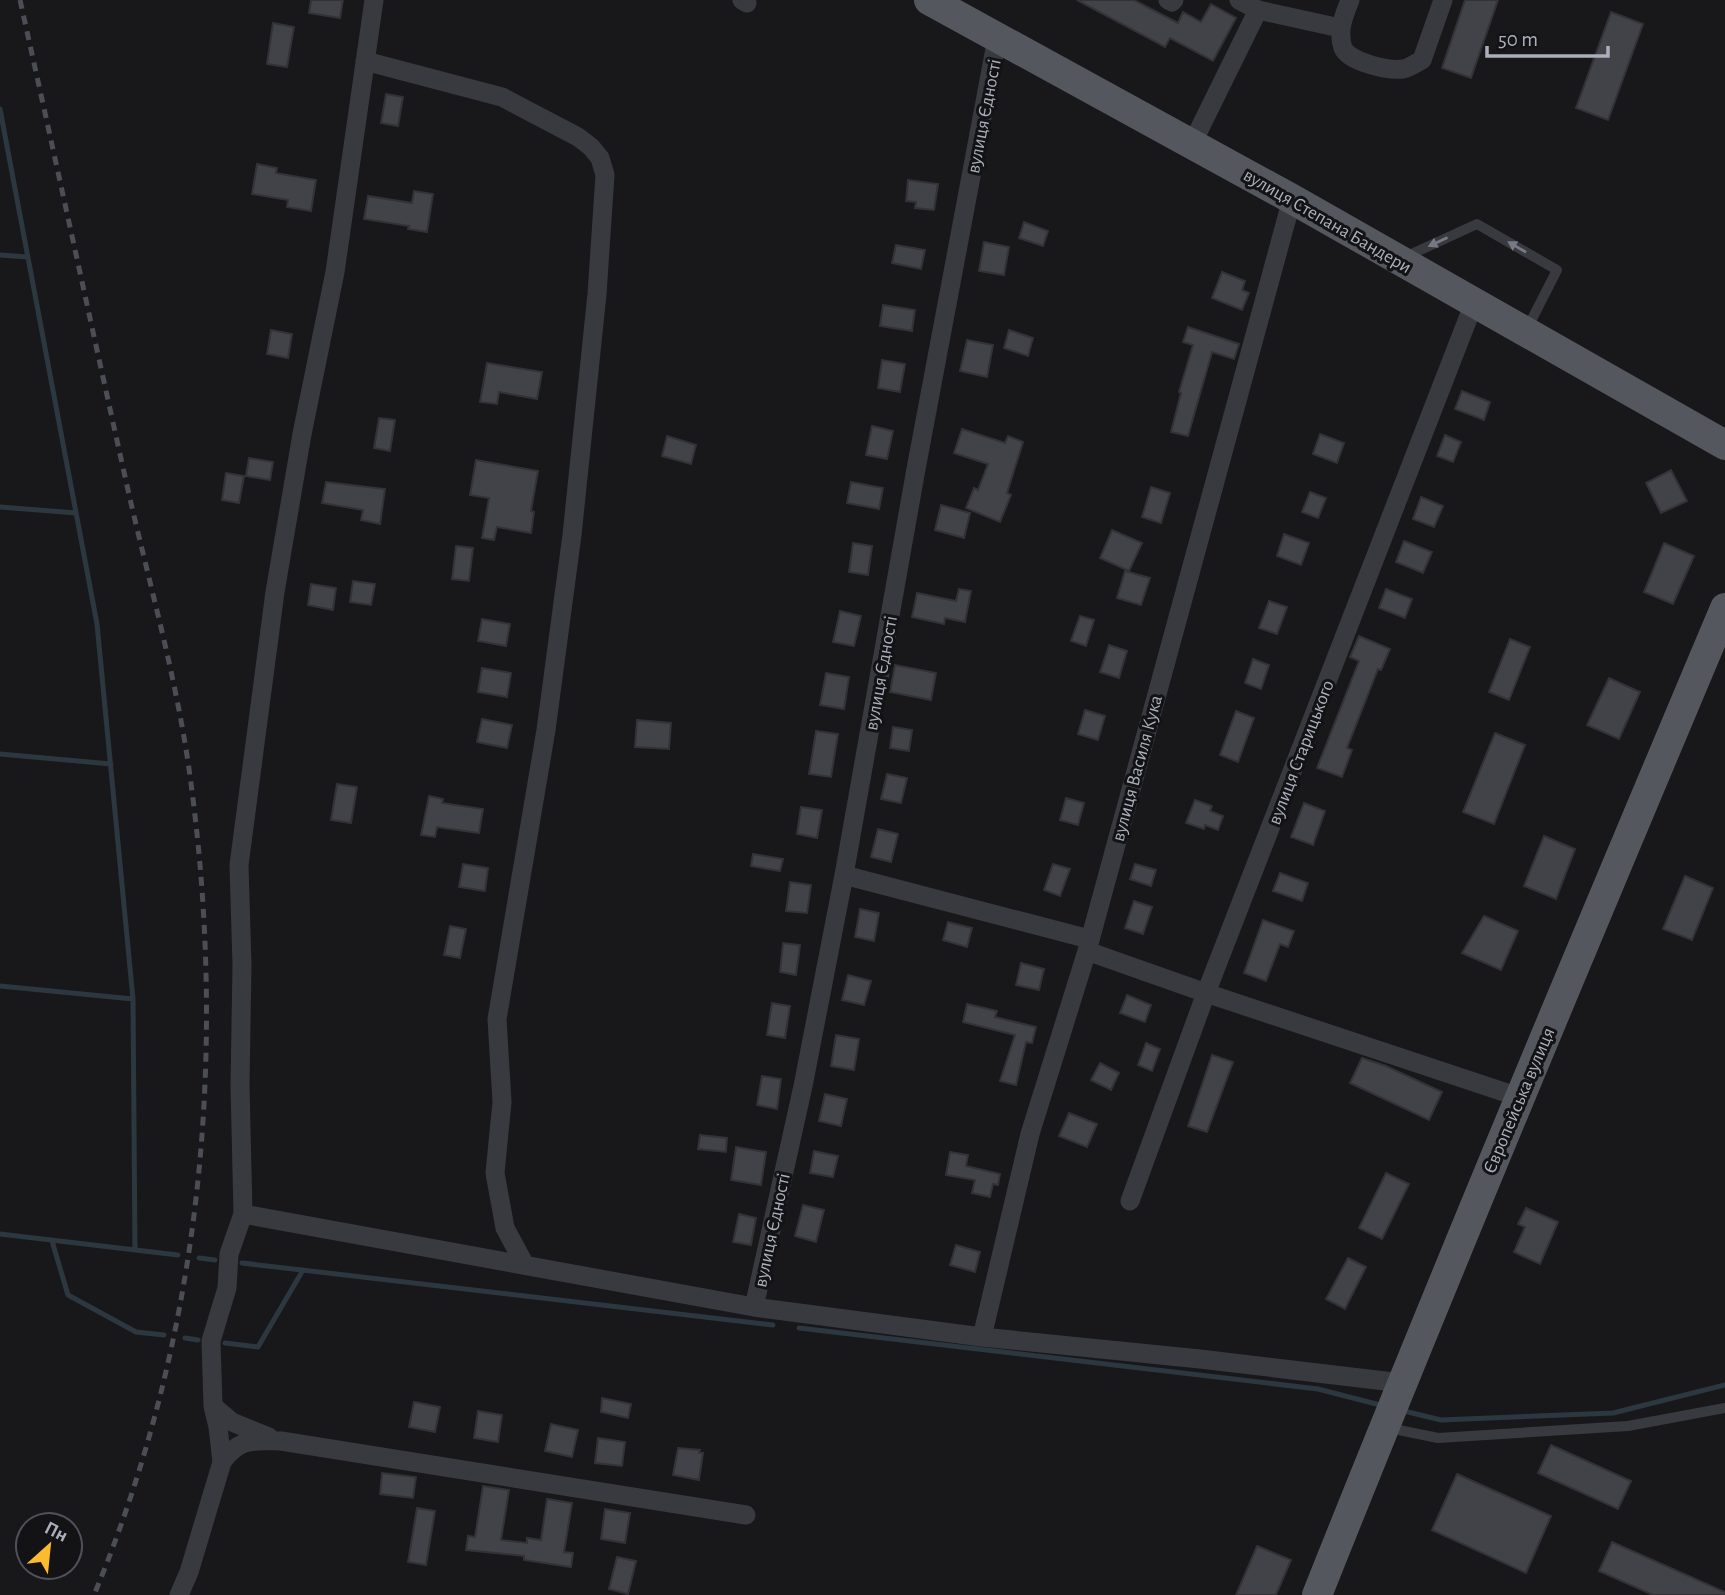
<svg xmlns="http://www.w3.org/2000/svg" width="1725" height="1595" font-family="'Alegreya Sans',sans-serif">
<style>
.lines{fill:none;stroke-linecap:round;stroke-linejoin:round}
.stream{stroke:#2d3740;stroke-width:5}
.building{fill:#424348;stroke:#323237;stroke-width:2}
.lane{stroke:#393a40;stroke-width:10}
.street{stroke:#393a40;stroke-width:19}
.primary{stroke:#55575f;stroke-width:30}
.rail{stroke:#4c4e55;stroke-width:5;stroke-dasharray:9 7;stroke-linecap:butt}
.oneway{fill:#777a84}
.labels{text-anchor:middle;stroke-width:6;stroke-linejoin:round;paint-order:stroke}
.street-label{font-size:19px;fill:#aaafbb;stroke:#131316}
</style>
<rect width="100%" height="100%" fill="#18181b"/>
<g class="lines">
<!-- stream -->
<path class="stream" d="M0,109L97,624L133,999L135,1250
M0,255L28,257
M0,507L76,513
M0,754L111,764
M0,986L133,999
M0,1234L178,1255
M52,1241L68,1295L136,1332L164,1335
M199,1258L215,1260
M242,1263L773,1325
M799,1328L1318,1389L1384,1406
M185,1338L198,1340
M225,1343L258,1347L303,1270
M1400,1410L1441,1420L1613,1413L1725,1385"/>
</g>
<!-- building -->
<path class="building" d="M311,0H343L340,18L309,13Z
M1077,0H1134L1178,23L1183,12L1201,22L1211,4L1236,18L1213,61L1170,38L1165,47Z
M1465,0H1498L1471,78L1442,68Z
M1611,12L1643,24L1608,120L1576,108Z
M273,23L294,27L287,67L267,64Z
M386,94L403,97L398,126L381,123Z
M257,164L277,168L276,173L316,180L311,211L287,207L288,200L252,194Z
M908,180L938,184L934,210L915,208L916,202L906,201Z
M414,191L433,194L427,232L408,229L409,226L364,219L368,196L412,203Z
M1024,222L1048,231L1043,246L1019,238Z
M984,242L1009,247L1004,275L979,271Z
M896,245L925,250L921,269L892,263Z
M1222,272L1245,281L1242,290L1249,293L1242,310L1212,298Z
M883,305L915,310L912,331L880,326Z
M1188,327L1239,344L1234,359L1212,352L1188,436L1171,432L1181,393L1179,392L1193,345L1183,342Z
M271,330L292,334L288,358L267,354Z
M1009,330L1033,338L1028,356L1004,348Z
M967,340L993,345L987,377L960,371Z
M882,360L905,364L900,392L878,388Z
M487,363L542,372L537,399L499,392L497,404L480,402Z
M1462,391L1490,402L1484,420L1455,409Z
M379,418L395,420L390,451L374,448Z
M872,426L893,431L887,459L866,455Z
M962,429L1005,443L1008,436L1023,442L1007,493L1011,495L1000,522L966,508L974,488L978,490L988,464L954,453Z
M1320,434L1344,443L1337,463L1313,454Z
M1445,435L1461,442L1453,462L1437,456Z
M667,436L696,445L691,464L662,456Z
M249,458L273,462L270,480L246,476Z
M476,460L538,471L531,511L534,512L531,533L497,527L494,540L482,538L489,498L470,495Z
M1671,470L1687,501L1661,513L1646,483Z
M226,473L244,476L239,503L222,500Z
M326,482L385,489L380,524L361,520L363,510L322,503Z
M851,482L883,488L879,509L847,503Z
M1151,487L1170,493L1161,523L1142,517Z
M1310,492L1326,498L1318,518L1302,512Z
M1421,497L1443,506L1434,527L1413,519Z
M941,505L970,513L964,538L935,530Z
M1112,530L1142,543L1129,571L1100,558Z
M1284,534L1309,543L1301,565L1277,556Z
M1404,541L1432,552L1423,573L1396,562Z
M853,543L872,546L868,575L849,572Z
M1664,543L1694,556L1673,604L1644,592Z
M456,546L473,548L469,581L452,579Z
M1125,571L1150,578L1141,605L1117,598Z
M353,581L375,584L371,605L350,602Z
M311,584L336,588L333,610L308,605Z
M959,589L971,591L965,622L945,618L944,624L912,617L917,593L956,601Z
M1386,589L1412,599L1405,618L1379,608Z
M1269,601L1287,607L1277,634L1259,628Z
M840,611L861,616L854,646L833,642Z
M1080,616L1094,620L1086,646L1071,641Z
M482,619L510,624L506,646L478,641Z
M1359,636L1390,649L1381,670L1378,669L1347,748L1352,750L1342,777L1317,768L1359,661L1350,657Z
M1510,639L1530,647L1509,700L1489,692Z
M1109,645L1127,651L1119,678L1100,672Z
M1253,659L1269,665L1261,689L1245,683Z
M895,665L936,673L931,700L890,692Z
M482,668L511,673L507,697L478,692Z
M826,673L849,677L844,709L820,705Z
M1609,678L1640,692L1619,739L1587,725Z
M1085,710L1105,716L1098,740L1078,734Z
M1236,711L1254,718L1238,762L1220,755Z
M482,719L512,725L507,748L477,742Z
M637,720L671,723L669,749L635,747Z
M893,727L912,730L909,751L890,748Z
M816,731L838,734L831,777L809,774Z
M1495,733L1525,745L1494,824L1463,812Z
M887,774L907,778L901,803L881,799Z
M337,784L357,787L351,823L331,820Z
M429,796L443,799L442,803L483,809L479,833L437,827L435,837L421,835Z
M1066,798L1084,803L1078,825L1060,820Z
M1195,800L1212,806L1210,811L1223,816L1218,830L1205,825L1204,829L1186,823Z
M1304,803L1325,811L1313,845L1291,837Z
M801,807L822,810L817,838L797,834Z
M878,829L898,834L891,862L871,857Z
M1544,836L1575,849L1556,899L1524,886Z
M753,854L783,859L780,871L751,866Z
M463,864L488,868L485,891L459,887Z
M1053,864L1070,869L1060,896L1044,890Z
M1135,864L1156,870L1151,886L1130,879Z
M1280,873L1308,883L1302,901L1273,891Z
M1685,876L1713,888L1692,940L1663,929Z
M790,882L811,885L807,913L786,911Z
M1134,901L1152,907L1143,934L1125,928Z
M860,909L879,913L874,941L855,937Z
M1484,916L1518,931L1501,970L1462,953Z
M1263,920L1294,931L1288,947L1280,944L1266,981L1244,973Z
M948,922L972,928L967,947L943,940Z
M450,926L466,929L460,958L444,955Z
M783,943L800,945L796,975L780,972Z
M1021,963L1044,969L1039,990L1016,985Z
M848,975L871,981L864,1005L842,1000Z
M1127,995L1151,1005L1145,1022L1120,1013Z
M772,1003L790,1006L785,1038L767,1035Z
M967,1004L997,1011L995,1017L1036,1027L1032,1043L1026,1042L1016,1085L1000,1081L1015,1035L963,1022Z
M836,1035L859,1039L854,1070L831,1066Z
M1146,1043L1160,1049L1152,1071L1138,1065Z
M1212,1055L1233,1062L1207,1132L1188,1126Z
M1362,1058L1386,1066L1442,1092L1429,1120L1350,1083Z
M1100,1063L1119,1073L1111,1090L1091,1080Z
M762,1076L781,1079L777,1109L757,1105Z
M825,1094L847,1099L841,1126L819,1121Z
M1069,1113L1097,1124L1087,1147L1059,1136Z
M700,1135L727,1138L726,1152L698,1149Z
M736,1147L766,1152L761,1185L731,1180Z
M814,1151L838,1156L833,1177L810,1173Z
M950,1152L968,1155L966,1166L1000,1174L998,1185L993,1184L990,1197L972,1193L975,1180L946,1175Z
M1386,1173L1409,1184L1382,1239L1359,1228Z
M803,1205L824,1210L816,1242L795,1236Z
M1526,1208L1558,1222L1540,1264L1514,1252L1525,1227L1518,1224Z
M739,1214L756,1218L751,1245L733,1242Z
M956,1245L980,1252L975,1272L950,1265Z
M1348,1258L1366,1267L1345,1309L1326,1299Z
M602,1398L631,1404L628,1418L601,1412Z
M414,1402L440,1407L435,1432L409,1427Z
M478,1411L502,1415L498,1442L474,1438Z
M551,1424L578,1430L572,1457L545,1451Z
M598,1438L625,1442L622,1466L595,1463Z
M1551,1445L1631,1481L1618,1509L1538,1473Z
M678,1448L700,1450L699,1453H703L699,1480L673,1475Z
M382,1473L416,1477L413,1498L380,1494Z
M1457,1474L1551,1516L1526,1573L1432,1530Z
M483,1486L509,1490L501,1540L527,1543V1538L541,1540L547,1499L572,1503L564,1552L573,1553L571,1567L524,1560V1556L466,1550L468,1536L475,1537Z
M417,1508L435,1511L426,1565L408,1562Z
M605,1509L630,1513L625,1543L601,1539Z
M1612,1542L1725,1592V1595H1653L1599,1571Z
M1257,1546L1291,1560L1276,1595H1236Z
M617,1557L636,1561L628,1594L609,1589Z"/>
<g class="lines">
<!-- lane -->
<path class="lane" d="M1405,257L1477,224L1557,270L1527,329
M1389,1428L1438,1438L1628,1426L1725,1408"/>
<!-- street -->
<path class="street" d="M742,0L747,3
M1168,0L1172,2L1174,0
M1239,0L1258,10L1340,28
M1350,0C1344,16 1337,30 1343,48C1349,62 1388,71 1403,69C1409,68 1416,63 1422,60L1443,0
M365,61L502,97L578,137L591,147L600,158L605,175L597,294L572,535L546,730L497,1019L502,1102L495,1173L505,1228L525,1265
M1192,144L1258,10
M844,875L1089,939
M1087,951L1206,993L1519,1097
M1130,1201L1206,993L1474,303
M243,1214L754,1307L982,1337L1200,1359L1402,1383
M754,1307L803,1086L844,875L916,469L997,38
M982,1337L1030,1134L1087,951L1292,199
M213,1406L232,1422L269,1437
M222,1462L218,1427L213,1406L211,1341L227,1288L229,1254L243,1214L240,1085L242,965L239,865L275,592L302,434L335,272L374,0
M179,1595L189,1572L222,1462C240,1437 254,1441 281,1441L746,1515"/>
<!-- primary -->
<path class="primary" d="M929,0L1292,199L1725,445
M1317,1595C1449,1264 1587,936 1725,608"/>
<!-- rail -->
<path class="rail" d="M20,0C55,157 89,315 124,472C146,573 176,673 190,776C228,1052 202,1336 94,1595"/>
</g>
<!-- one-way arrows -->
<defs><path id="oneway-solid" d="M-6-.8H1V-3.2L6.5 0L1 3.2V.8H-6Z" transform="scale(1.75)"/></defs>
<g class="oneway">
<use href="#oneway-solid" transform="translate(1438 242) rotate(155)"/>
<use href="#oneway-solid" transform="translate(1517 247) rotate(-150)"/>
</g>
<g class="labels">
<!-- street labels -->
<g class="street-label">
<text transform="translate(983 116) rotate(-79)" y="7">вулиця Єдності</text>
<text transform="translate(1328 220) rotate(30)" y="7">вулиця Степана Бандери</text>
<text transform="translate(880 673) rotate(-80)" y="7">вулиця Єдності</text>
<text transform="translate(1300 752) rotate(-69)" y="7">вулиця Старицького</text>
<text transform="translate(1136 768) rotate(-75)" y="7">вулиця Василя Кука</text>
<text transform="translate(1518 1100) rotate(-67)" y="7">Європейська вулиця</text>
<text transform="translate(771 1230) rotate(-78)" y="7">вулиця Єдності</text>
</g>
</g>
<!-- north arrow -->
<g transform="translate(49 1546) rotate(27)"><circle r="33" fill="#131316" stroke="#4f5158" stroke-width="2"/>
<path d="M0-5L12 26L0 18L-12 26Z" fill="#fbba30"/>
<text y="-10" font-size="19" font-weight="bold" text-anchor="middle" fill="#aaafbb">Пн</text>
</g>
<!-- scale -->
<path d="M1487 46v10h121v-10" fill="none" stroke="#aaafbb" stroke-width="3.5"/>
<text x="1498" y="46" font-size="21" fill="#aaafbb" stroke="#131316" stroke-width="5" paint-order="stroke">50 m</text>
</svg>
